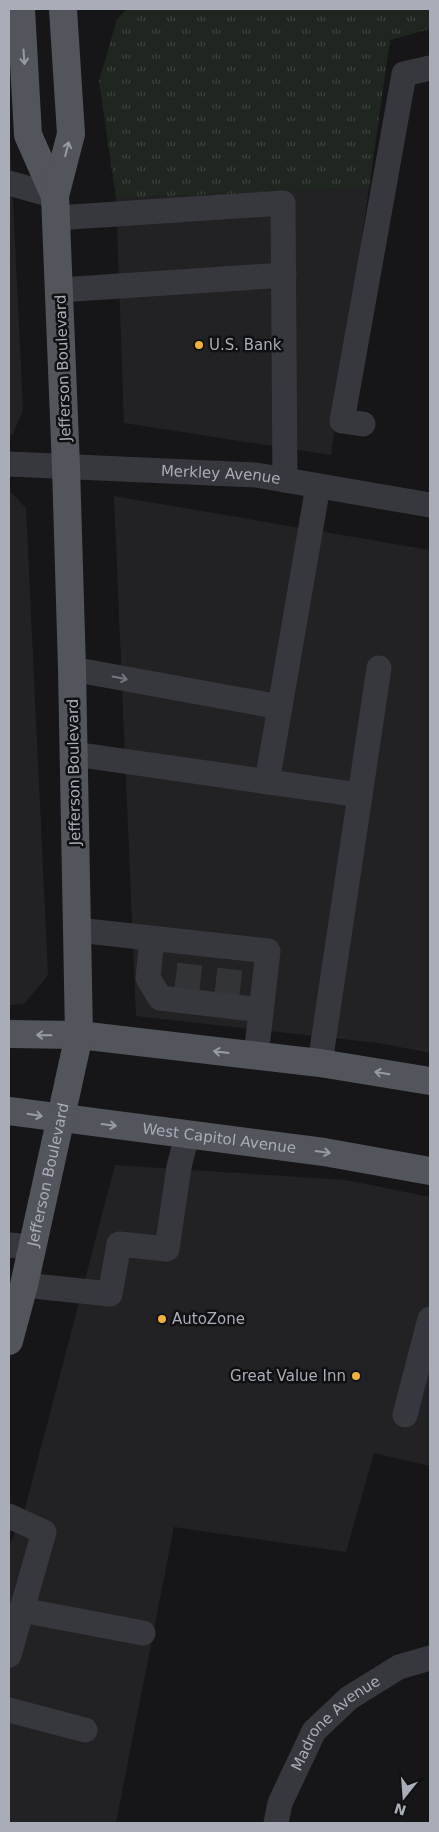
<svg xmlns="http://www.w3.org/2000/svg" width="439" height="1832" font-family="'DejaVu Sans',sans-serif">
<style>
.built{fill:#222225}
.grass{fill:url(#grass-tufts)}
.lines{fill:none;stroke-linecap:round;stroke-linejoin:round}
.minor-tunnel{stroke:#333438;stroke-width:25;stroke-dasharray:25 12;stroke-linecap:butt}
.minor{stroke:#37383d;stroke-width:25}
.major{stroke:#53555c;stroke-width:28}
.oneway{stroke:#979ba6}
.oneway2{stroke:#757881}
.poi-dot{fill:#f2b134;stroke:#111113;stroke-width:2}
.labels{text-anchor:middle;stroke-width:5;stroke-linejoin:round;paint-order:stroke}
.poi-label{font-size:15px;fill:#a8adb8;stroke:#111113;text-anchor:start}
.street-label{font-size:15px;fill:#a8adb8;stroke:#111113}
</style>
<defs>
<pattern id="grass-tufts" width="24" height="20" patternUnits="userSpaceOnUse" patternTransform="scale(1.25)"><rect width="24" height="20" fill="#1e261f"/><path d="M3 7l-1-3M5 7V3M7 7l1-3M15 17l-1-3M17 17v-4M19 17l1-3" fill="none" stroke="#3c433d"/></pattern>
</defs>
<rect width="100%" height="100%" fill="#161618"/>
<!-- built -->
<path class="built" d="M9,117L23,410L13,434L9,436Z
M369,188L331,455L124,423L116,198Z
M9,490L26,508L48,975L24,1004L9,1005Z
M114,496L430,550V1053L378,1043L136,1016Z
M115,1165L346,1180L430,1197V1466L374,1453L346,1552L174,1527L116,1823H9V1546L23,1516Z"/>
<!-- grass -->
<path class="grass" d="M127,9H430V29L390,40L369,188L116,198L99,81L117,19Z"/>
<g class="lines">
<!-- minor-tunnel -->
<path class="minor-tunnel" d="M187,989L190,963
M227,994L230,967"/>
<!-- minor -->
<g class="minor">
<path d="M9,183L55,196"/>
<path d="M56,218L283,203L285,480"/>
<path d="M60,290L284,275"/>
<path d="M363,424L342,421L404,74L430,68"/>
<path id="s1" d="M9,464L256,475L430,505"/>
<path d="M72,669L280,707"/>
<path d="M74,754L360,795"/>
<path d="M267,782L318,486"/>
<path d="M77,930L268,951L256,1056"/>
<path d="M152,939L148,978L160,998L261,1010"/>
<path d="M320,1063L379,668"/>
<path d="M9,1245L32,1247"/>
<path d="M24,1285L110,1294L119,1244L167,1249L179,1167L187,1135"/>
<path d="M405,1415L430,1319"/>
<path d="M9,1516L44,1532L9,1655"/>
<path d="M21,1610L143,1633"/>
<path d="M9,1710L85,1730"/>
<path id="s2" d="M276,1823L280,1803L314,1731L349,1698L399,1667L430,1658"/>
</g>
<!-- major -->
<g class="major">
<path d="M21,9L28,135L55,196"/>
<path d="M9,1034L79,1035L320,1063L430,1081"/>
<path id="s3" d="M9,1111L324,1152L430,1171"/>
<path id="s4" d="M9,1341L24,1285L79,1035L72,669L66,467L55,196L71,134L63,9"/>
</g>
</g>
<!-- one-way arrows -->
<defs><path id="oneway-shaft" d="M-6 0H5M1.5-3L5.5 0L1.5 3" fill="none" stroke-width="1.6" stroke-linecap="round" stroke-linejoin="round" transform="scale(1.25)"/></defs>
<g class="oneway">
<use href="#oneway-shaft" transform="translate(24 57) rotate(86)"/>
<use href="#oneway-shaft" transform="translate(67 149) rotate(-76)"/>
<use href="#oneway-shaft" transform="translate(44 1035) rotate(-179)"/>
<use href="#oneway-shaft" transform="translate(221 1052) rotate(-173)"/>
<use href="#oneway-shaft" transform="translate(382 1073) rotate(-171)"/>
<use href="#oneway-shaft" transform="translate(35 1115) rotate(9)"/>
<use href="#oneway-shaft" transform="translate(109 1125) rotate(7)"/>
<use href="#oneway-shaft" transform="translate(323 1152) rotate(8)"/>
</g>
<use class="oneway2" href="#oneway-shaft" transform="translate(120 678) rotate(11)"/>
<!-- markers -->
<g class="poi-dot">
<circle cx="199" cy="345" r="5"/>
<circle cx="162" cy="1319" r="5"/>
<circle cx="356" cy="1376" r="5"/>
</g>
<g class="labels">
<!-- poi labels -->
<g class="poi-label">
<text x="209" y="350">U.S. Bank</text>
<text x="172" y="1324">AutoZone</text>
<text x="346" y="1381" text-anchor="end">Great Value Inn</text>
</g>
<!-- street labels -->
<g class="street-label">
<text transform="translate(63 368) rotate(-92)" y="5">Jefferson Boulevard</text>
<text dy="5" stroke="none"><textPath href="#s1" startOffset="212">Merkley Avenue</textPath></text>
<text transform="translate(74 772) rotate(-91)" y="5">Jefferson Boulevard</text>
<text dy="5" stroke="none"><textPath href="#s3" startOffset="212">West Capitol Avenue</textPath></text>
<text dy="5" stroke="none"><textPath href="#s4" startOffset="171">Jefferson Boulevard</textPath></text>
<text dy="5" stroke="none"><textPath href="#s2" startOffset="120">Madrone Avenue</textPath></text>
</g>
</g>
<!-- border -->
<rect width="439" height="1832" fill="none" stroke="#a8adb8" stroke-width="20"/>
<!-- north arrow -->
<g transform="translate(404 1797) rotate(197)" stroke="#111113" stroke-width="4" paint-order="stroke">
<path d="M0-4L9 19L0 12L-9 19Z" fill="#a8adb8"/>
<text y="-8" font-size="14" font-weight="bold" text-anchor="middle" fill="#a8adb8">N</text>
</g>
</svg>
